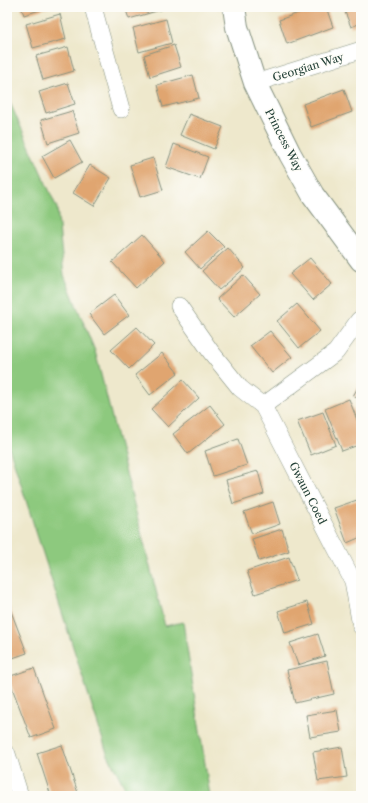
<svg xmlns="http://www.w3.org/2000/svg" width="368" height="803" font-family="'Libre Caslon Text',serif">
<style>
.green{fill:#8dc97e;stroke:#568359}
.building{fill:#e0a56f}
.lines{fill:none;stroke-linecap:round;stroke-linejoin:round}
.street-casing{stroke:#869280;stroke-width:18}
.secondary-casing{stroke:#869280;stroke-width:24}
.street{stroke:#fff;stroke-width:17}
.secondary{stroke:#fff;stroke-width:22}
.labels{text-anchor:middle;stroke-width:3;stroke-linejoin:round;paint-order:stroke}
.street-label{font-size:11px;fill:#1f3d34;stroke:#fdfcf7}
</style>
<rect width="100%" height="100%" fill="#fdfcf7"/>
<filter id="ink" filterUnits="userSpaceOnUse"><feTurbulence type="fractalNoise" baseFrequency=".025" numOctaves="2"/><feDisplacementMap in="SourceGraphic" scale="8" xChannelSelector="R" yChannelSelector="G"/><feConvolveMatrix kernelMatrix="1 2 1 2 8 2 1 2 1" color-interpolation-filters="sRGB"/></filter>
<filter id="wash" filterUnits="userSpaceOnUse"><feTurbulence type="fractalNoise" baseFrequency=".012" numOctaves="4" result="noise"/><feDisplacementMap in="SourceGraphic" scale="16" xChannelSelector="R" yChannelSelector="G"/><feGaussianBlur stdDeviation="0.9" result="paint"/><feColorMatrix in="noise" values="0 0 0 0 0 0 0 0 0 0 0 0 0 0 0 0 0 1.4 0 .05"/><feComposite in="paint" operator="in"/></filter>
<g filter="url(#wash)">
<rect width="100%" height="100%" fill="#eee8cc"/>
<!-- green -->
<path class="green" d="M7,96L57,208L64,275L95,351L165,626L183,622L210,796H127L124,786L107,753L7,441Z"/>
<g id="blocks">
<!-- building -->
<path class="building" d="M21,7H49L24,15Z
M125,7H163L164,9L129,19Z
M315,7H326L333,27L287,44L279,20Z
M343,7H361V23L351,27Z
M60,14L66,39L33,48L26,24Z
M166,19L172,43L139,52L133,28Z
M174,45L181,67L150,77L144,55Z
M68,47L74,71L43,80L36,56Z
M193,75L199,98L163,107L157,85Z
M68,83L75,104L46,113L39,92Z
M344,89L352,112L311,127L303,104Z
M72,111L79,133L48,143L41,120Z
M189,114L223,127L214,149L180,135Z
M70,140L82,162L54,178L42,156Z
M174,144L208,157L200,179L166,167Z
M153,158L163,190L140,197L130,165Z
M90,165L111,178L94,206L73,193Z
M208,231L224,247L200,269L185,252Z
M142,235L165,261L136,288L112,262Z
M228,248L245,268L219,290L202,271Z
M310,258L332,284L313,300L290,274Z
M243,275L260,294L234,317L217,299Z
M114,295L129,315L104,334L89,314Z
M297,304L320,331L299,348L277,321Z
M137,327L154,345L129,369L111,350Z
M270,331L292,357L272,373L250,346Z
M162,353L178,373L150,395L135,375Z
M183,380L199,398L168,427L151,409Z
M361,382V400L353,396Z
M349,399L361,430V444L342,451L325,409Z
M210,405L225,424L188,454L173,434Z
M323,412L336,445L311,455L297,421Z
M238,439L247,465L213,476L205,451Z
M258,471L264,494L233,504L226,480Z
M357,500L361,513V537L347,543L334,508Z
M273,502L280,524L252,534L244,512Z
M282,529L289,551L259,561L252,539Z
M289,557L297,580L255,594L247,571Z
M7,601L27,653L7,660Z
M307,602L314,624L285,633L278,611Z
M318,634L325,656L298,665L290,643Z
M327,661L334,694L295,703L287,670Z
M34,668L56,729L31,738L8,677Z
M337,710L341,732L310,737L306,715Z
M62,745L79,796H51L37,753Z
M342,747L347,777L318,781L313,752Z"/>
</g>
</g>
<g filter="url(#ink)">
<use href="#blocks" fill-opacity="0" stroke="#869280" stroke-width="1"/>
<g class="lines">
<defs>
<path id="street" d="M93,7L121,109
M255,83L361,50
M179,306L211,352L240,388L263,406L353,581L361,626
M263,406L336,352L359,320
M7,754L20,796"/>
<path id="secondary" d="M234,7L237,27L255,83L290,154L313,195L361,260"/>
</defs>
<!-- street casing -->
<use href="#street" class="street-casing"/>
<!-- secondary casing -->
<use href="#secondary" class="secondary-casing"/>
<!-- street -->
<use href="#street" class="street"/>
<!-- secondary -->
<use href="#secondary" class="secondary"/>
</g>
</g>
<g class="labels">
<!-- street labels -->
<g class="street-label">
<text transform="translate(308 67) rotate(-17)" y="4">Georgian Way</text>
<text transform="translate(284 140) rotate(63)" y="4">Princess Way</text>
<text transform="translate(308 493) rotate(63)" y="4">Gwaun Coed</text>
</g>
</g>
<!-- margin -->
<rect width="368" height="803" fill="none" stroke="#fdfcf7" stroke-width="24"/>
</svg>
